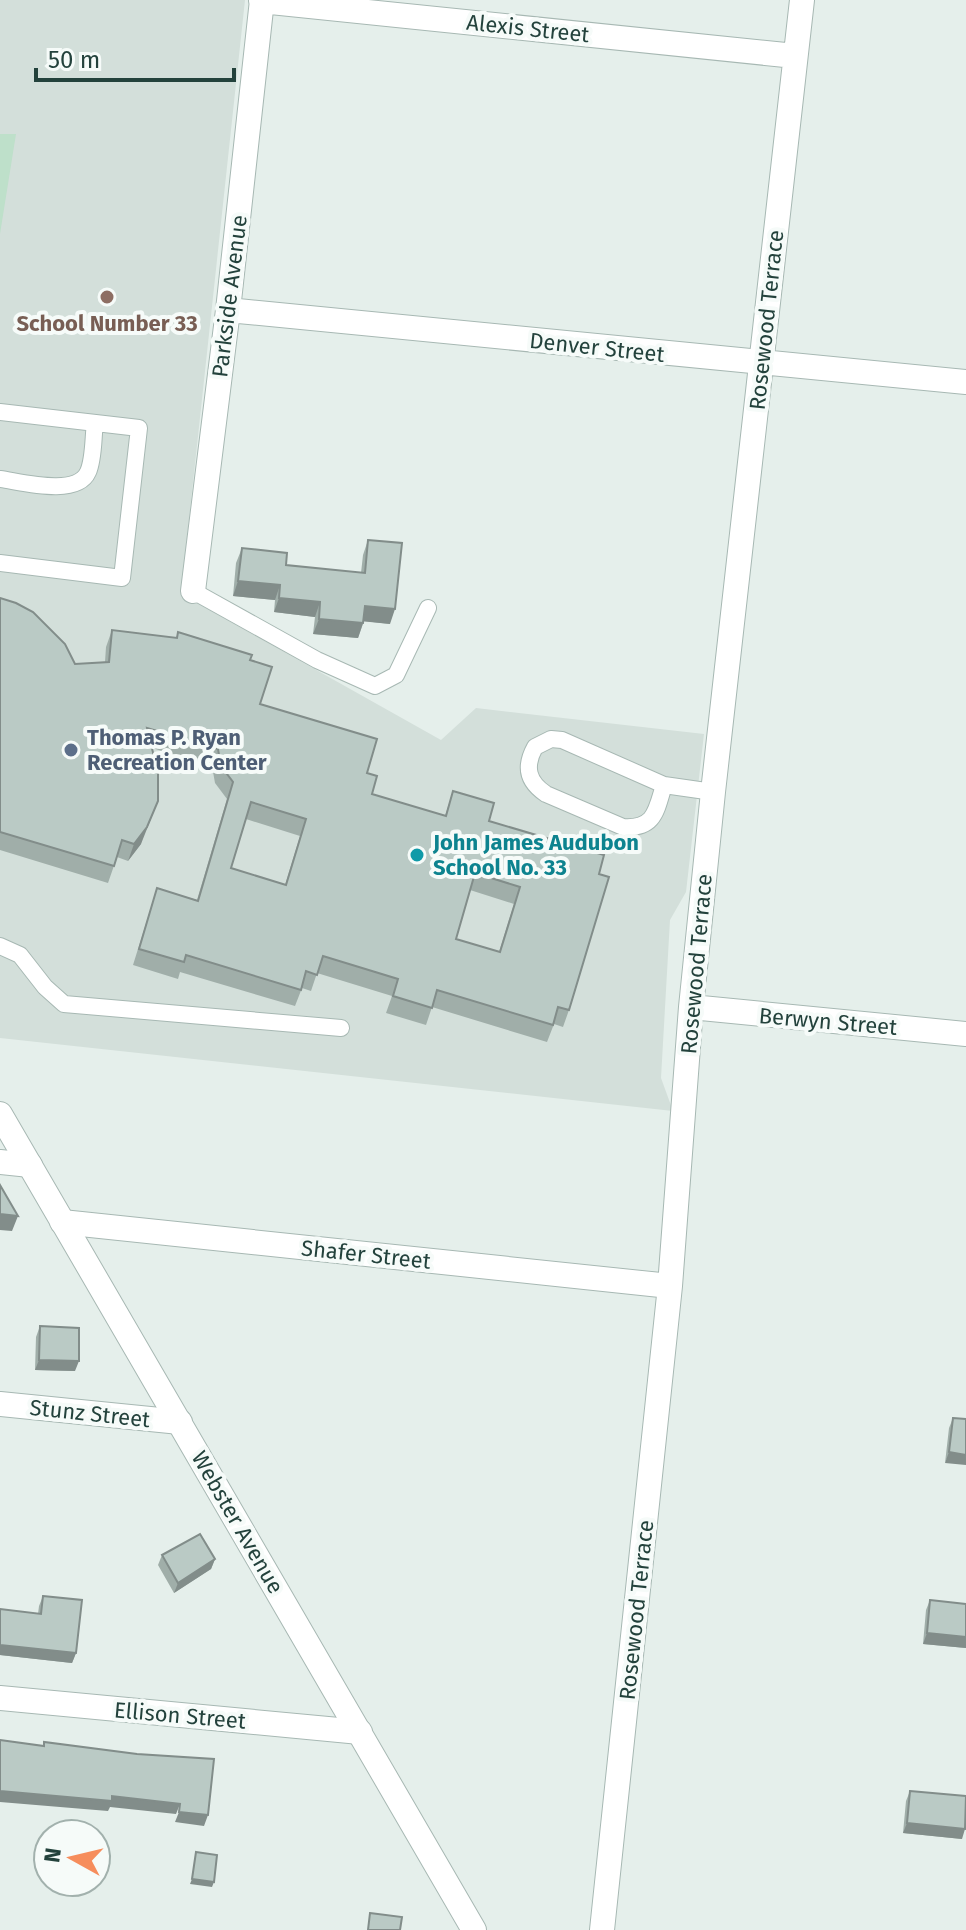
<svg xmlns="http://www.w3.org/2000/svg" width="966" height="1930" font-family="'Fira Sans',sans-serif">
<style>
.built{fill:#d3dfda}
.green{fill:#bee0ca}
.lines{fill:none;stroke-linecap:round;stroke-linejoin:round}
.service-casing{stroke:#a7b8b3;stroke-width:18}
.minor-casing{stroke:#a7b8b3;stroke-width:26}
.tertiary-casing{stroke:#a7b8b3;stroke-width:26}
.service{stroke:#fff;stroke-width:16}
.minor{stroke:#fff;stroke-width:24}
.tertiary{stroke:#fff;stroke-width:24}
.wall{fill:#a0aea9;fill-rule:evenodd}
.shaded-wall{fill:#828d8a}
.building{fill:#bacac5;stroke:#828d8a;stroke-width:2;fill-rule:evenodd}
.education-dot{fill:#8d6e63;stroke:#f6fbf9;stroke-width:3}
.service-dot{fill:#5c6f8a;stroke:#f6fbf9;stroke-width:3}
.culture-dot{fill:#0f9aa8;stroke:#f6fbf9;stroke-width:3}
.labels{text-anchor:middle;stroke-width:8;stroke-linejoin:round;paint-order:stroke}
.street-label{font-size:22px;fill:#23423c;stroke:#f6fbf9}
.education-label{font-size:22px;font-weight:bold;fill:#785e54;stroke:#f6fbf9}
.service-label{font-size:22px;font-weight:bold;fill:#4e5e75;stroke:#f6fbf9;text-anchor:start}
.culture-label{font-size:22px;font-weight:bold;fill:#0d838f;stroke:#f6fbf9;text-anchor:start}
</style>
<rect width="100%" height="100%" fill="#e5efeb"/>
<!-- built -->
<path class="built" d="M0,0H245L181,594L441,740L476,708L704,734L686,892L670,920L661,1078L673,1111L0,1038Z"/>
<!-- green -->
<path class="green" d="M0,134H16L0,234Z"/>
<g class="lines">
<defs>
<path id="service" d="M0,412L139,428L122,578L0,563
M0,479C22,482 77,497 88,472C94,459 93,437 95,423
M193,591L317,660L375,686L396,675L428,608
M664,785C656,811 655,829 623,827L546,794C528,782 524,767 535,747L551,739L562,740L664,785L713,792
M0,946L20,955L45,987L64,1004L341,1028"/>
<path id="minor" d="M261,1L795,56
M228,310L966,382
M193,591L228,310L262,0
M691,1007L966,1034
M0,1162L30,1165
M62,1222L670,1286
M0,1404L180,1422
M0,1698L360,1732
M602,1930L670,1286L691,1007L713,792L802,0"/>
<path id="tertiary" d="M0,1114L474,1930"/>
</defs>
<!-- service casing -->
<use href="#service" class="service-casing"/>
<!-- minor casing -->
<use href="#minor" class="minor-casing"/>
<!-- tertiary casing -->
<use href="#tertiary" class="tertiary-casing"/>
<!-- service -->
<use href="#service" class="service"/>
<!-- minor -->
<use href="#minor" class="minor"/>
<!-- tertiary -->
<use href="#tertiary" class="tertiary"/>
</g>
<!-- wall -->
<path class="wall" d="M368,540L390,624L364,621L358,638L313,634L315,617L274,612L275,600L233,596L236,563L242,548L286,565L361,573L363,555Z
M0,598L75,664L105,662L106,647L112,630L250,660L260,704L367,773L372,794L445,816L453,791L489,821L599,874L569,1010L563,1027L554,1024L547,1042L432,1007L426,1025L386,1013L392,996L317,973L311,991L302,988L295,1006L180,972L178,979L133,965L157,888L197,900L227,799L215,783L212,766L152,748L141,844L128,861L117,857L108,883L0,850ZM246,819L300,836L285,885L231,868ZM470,890L514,904L499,952L456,939Z
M40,1326L75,1371L35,1370L36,1337Z
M953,1418L966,1419L945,1463L949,1428Z
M162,1555L215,1559L211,1569L174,1593L158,1565Z
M43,1596L76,1653L72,1663L0,1655V1609L38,1614L39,1606Z
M930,1600L966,1604V1648L923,1644L926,1610Z
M910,1791L962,1839L903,1833L906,1801Z"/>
<!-- shaded-wall -->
<path class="shaded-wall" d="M238,581L280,585L275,600L233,596Z
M279,598L320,602L315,617L274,612Z
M365,606L395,609L390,624L360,621Z
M319,619L363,623L358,638L313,634Z
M158,801L141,844L128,861L134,844Z
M0,1214L18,1216L12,1231L0,1230Z
M39,1360L79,1361L75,1371L35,1370Z
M949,1452L966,1455V1465L945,1463Z
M215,1559L211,1569L174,1593L178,1583Z
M927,1633L966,1637V1648L923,1644Z
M0,1645L76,1653L72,1663L0,1655Z
M0,1791L112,1796L180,1804L176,1814L110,1807L108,1811L0,1802Z
M179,1812L208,1815L204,1826L175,1822Z
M907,1823L965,1829L962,1839L903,1833Z
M192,1879L214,1882L212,1887L190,1884Z"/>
<!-- building -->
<path class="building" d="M368,540L402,543L395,609L365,606L363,623L319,619L320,602L279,598L280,585L238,581L242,548L287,553L286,565L365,573Z
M0,598L16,603L33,612L65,644L75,664L109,662L112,630L177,638L178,632L252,655L250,660L272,667L260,704L377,739L367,773L377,776L372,794L446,816L453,791L494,803L489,821L604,855L599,874L609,877L569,1010L558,1007L553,1025L437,990L432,1008L393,996L398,979L323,956L317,975L306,971L301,990L186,955L184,962L139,949L157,888L198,901L233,782L221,766L218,749L147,728L158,773V801L147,827L134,844L122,840L114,866L0,832ZM251,802L306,819L286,885L231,868ZM475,873L520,887L500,952L456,939Z
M0,1185L18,1216L0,1214Z
M40,1326L79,1328V1361L39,1360Z
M953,1418L966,1419V1455L949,1452Z
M200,1534L215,1559L178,1583L162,1555Z
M43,1596L82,1600L76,1653L0,1645V1609L41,1614Z
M930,1600L966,1604V1637L927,1633Z
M0,1740L44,1746V1742L137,1754L214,1759L208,1815L179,1812L180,1804L112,1796V1801L0,1791Z
M910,1791L966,1796L965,1829L907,1823Z
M196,1852L217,1855L214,1882L192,1879Z
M370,1913L402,1917L400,1930H368Z"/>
<!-- markers -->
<circle class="education-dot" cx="107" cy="297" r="8"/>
<circle class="service-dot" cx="71" cy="750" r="8"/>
<circle class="culture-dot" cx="417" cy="855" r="8"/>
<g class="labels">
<!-- street labels -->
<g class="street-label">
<text transform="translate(528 28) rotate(6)" y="8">Alexis Street</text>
<text transform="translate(229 296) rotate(-83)" y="8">Parkside Avenue</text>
<text transform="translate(766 320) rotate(-84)" y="8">Rosewood Terrace</text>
<text transform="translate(597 347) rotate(6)" y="8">Denver Street</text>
<text transform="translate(696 964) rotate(-85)" y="8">Rosewood Terrace</text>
<text transform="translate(828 1021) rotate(5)" y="8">Berwyn Street</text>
<text transform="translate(366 1254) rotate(6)" y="8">Shafer Street</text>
<text transform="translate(90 1413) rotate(6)" y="8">Stunz Street</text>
<text transform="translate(238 1522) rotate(60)" y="8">Webster Avenue</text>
<text transform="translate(636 1610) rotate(-84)" y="8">Rosewood Terrace</text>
<text transform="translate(180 1715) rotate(5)" y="8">Ellison Street</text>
</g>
<!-- education labels -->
<g class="education-label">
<text x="107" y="331">School Number 33</text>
</g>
<!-- service labels -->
<g class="service-label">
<text x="87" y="745">Thomas P. Ryan<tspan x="87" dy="25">Recreation Center</tspan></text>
</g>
<!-- culture labels -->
<g class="culture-label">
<text x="433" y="850">John James Audubon<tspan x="433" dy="25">School No. 33</tspan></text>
</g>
</g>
<!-- north arrow -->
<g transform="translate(72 1858) rotate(278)"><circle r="38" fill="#f6fbf9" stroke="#a2b1ad" stroke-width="2"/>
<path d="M0-6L14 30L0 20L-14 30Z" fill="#f68d5c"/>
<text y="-12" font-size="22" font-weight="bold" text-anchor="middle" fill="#23423c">N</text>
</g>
<!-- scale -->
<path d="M36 68v12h198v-12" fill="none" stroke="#23423c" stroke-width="4"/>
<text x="48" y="68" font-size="24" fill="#23423c" stroke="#f6fbf9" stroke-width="6" paint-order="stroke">50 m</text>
</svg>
